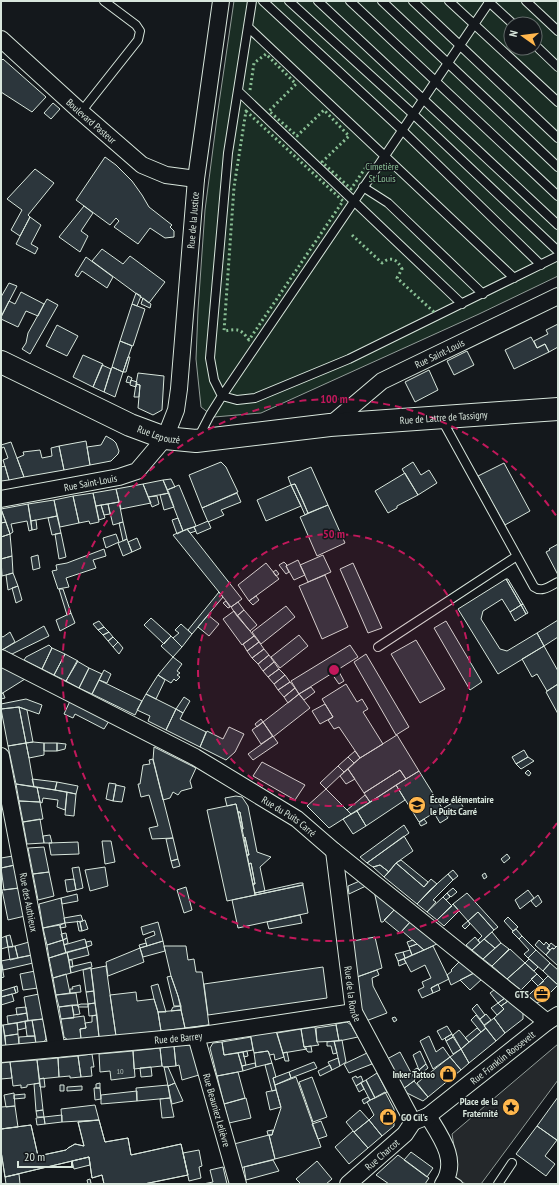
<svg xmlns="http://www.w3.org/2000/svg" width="559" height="1185" font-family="'PT Sans Narrow',sans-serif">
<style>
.green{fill:#1a2d24;stroke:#939e99;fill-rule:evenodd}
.parking{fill:#24282b;stroke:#939e99}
.building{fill:#2c363c;stroke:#d8e6dc}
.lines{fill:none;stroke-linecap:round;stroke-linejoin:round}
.service-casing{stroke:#d8e6dc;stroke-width:10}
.minor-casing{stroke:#d8e6dc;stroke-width:18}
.secondary-casing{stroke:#d8e6dc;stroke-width:24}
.service{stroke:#14181c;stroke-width:8}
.minor{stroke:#14181c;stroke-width:16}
.secondary{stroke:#14181c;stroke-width:22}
.hedge{stroke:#8ac095;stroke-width:3;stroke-dasharray:2 3;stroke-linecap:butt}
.ring{fill:none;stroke:#c2185b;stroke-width:2;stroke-dasharray:7 5}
.labels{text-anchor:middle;stroke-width:3;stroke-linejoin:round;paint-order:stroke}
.number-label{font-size:8px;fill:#adbab4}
.street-label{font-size:10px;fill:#d8e6dc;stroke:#14181c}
.park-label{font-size:10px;fill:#8ac095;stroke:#14181c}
.poi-label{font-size:10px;font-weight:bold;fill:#d8e6dc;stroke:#14181c;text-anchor:end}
.centre{fill:#c2185b;stroke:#14181c;stroke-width:2}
.ring-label{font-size:12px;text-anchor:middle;font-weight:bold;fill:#c2185b;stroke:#14181c;stroke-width:3;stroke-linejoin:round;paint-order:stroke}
</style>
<rect width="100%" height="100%" fill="#14181c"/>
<!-- green -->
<path class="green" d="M234,1H558V276L479,314L261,413L214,417L201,407L196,359L198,310L205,210L218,110ZM511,24H535V48H511Z"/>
<!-- parking -->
<path class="parking" d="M558,1044V1080L481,1184H466L455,1179L456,1158L452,1134Z"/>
<!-- building -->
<path class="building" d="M3,59L46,97L32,112L1,92V61Z
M53,103L60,109L51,119L44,113Z
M105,157L116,165L132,181L142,195L149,207L172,225L170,227L174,231V237L165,238L150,228L138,244L114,227L119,221L116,218L110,225L76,200Z
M35,169L54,183L28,215L30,217L20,236L11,230L22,210L7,199Z
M84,206L93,213L81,231L88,236L80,252L59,237Z
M30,217L41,225L31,244L38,248L35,254L16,244Z
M102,249L123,264L130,256L165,282L149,303L92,261Z
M86,257L113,277L107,288L82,271L78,277L75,275Z
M9,283L17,286L1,317V297Z
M21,292L44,304L38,316L26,311L18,327L1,319V317L9,301L15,304Z
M136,293L141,296L137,306L132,304Z
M143,298L151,304L150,308L141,304Z
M47,299L58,305L30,354L22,349L26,343L28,333Z
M132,304L145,309L133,346L120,341Z
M558,324V347L549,352L545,344L537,348L534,341L548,334L546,330Z
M57,325L78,336L67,356L46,346Z
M531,337L537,348L545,344L549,352L514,369L505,350Z
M120,341L132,346L123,372L112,367Z
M467,351L474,365L454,375L447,361Z
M83,355L103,364L93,387L73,377Z
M128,357H130L126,372H123Z
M102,365L111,369L104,392L93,387Z
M112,367L123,372L115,397L104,392Z
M429,370L438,390L415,402L405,382Z
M138,373L164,376L162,410L153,415L138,408L140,385L136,384Z
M128,376L132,378L130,383L126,382Z
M131,380L137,382L136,387L130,385Z
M136,384L140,385L139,397H134Z
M106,436L113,440L116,443L119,451L118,454L111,461L90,465L87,447L101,445Z
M86,441L90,465L64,470L59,446Z
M11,442L24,477L9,480L3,460L8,458L4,447L2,448L1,445Z
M59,446L64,470L24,477L17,458L24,455L23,452L40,450L42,458L52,456L51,448Z
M221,462L226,467L238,492L202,508L189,475Z
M413,462L421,475L429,470L437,483L418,495L402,469Z
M504,463L530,511L505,525L493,504L491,505L488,499L490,498L478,476Z
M5,466L9,480L1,481V467Z
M311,467L328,505L308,513L295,484L291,485L288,477Z
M405,473L418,495L397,506V508L388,513L375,491Z
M171,479L175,487L167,490L163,480Z
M163,480L169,493L148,497L143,484Z
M143,484L151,503L121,509L116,489Z
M295,484L303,501L308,513L305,515L301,506L291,485Z
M179,485L196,526L183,531L167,490Z
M291,485L301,506L266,521L257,500Z
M116,489L119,502L96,506L93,493Z
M93,493L99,522L90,524L89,521L79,523L73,496Z
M169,493L174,507L164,510L160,495Z
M237,493L241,502L221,510L224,515L208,522L202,508Z
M73,496L79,523L60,527L54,500Z
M157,496L159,504L152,507L148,497Z
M54,500L57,516L31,521L28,504Z
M119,502L123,522L113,525L108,504Z
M28,504L32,530L29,531L27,521L11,524L13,532L10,534L1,509Z
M108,504L110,514L104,515L101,505Z
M101,505L105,518L99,520L96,506Z
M328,505L345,543L317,556L300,517Z
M1,509L6,522L1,523Z
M57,516L61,533L52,535L48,518Z
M178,518L183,531L177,534L172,520Z
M36,520L37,529L32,530L31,521Z
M208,521L211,528L197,534L194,527Z
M6,522L10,534L1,537V523Z
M123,522L127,539L123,541L119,523Z
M194,527L196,531L190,533L187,529Z
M187,529L242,599L231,607L173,535Z
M61,533L66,557L59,559L55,534Z
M10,534L12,556L1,559V537Z
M116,534L119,542L106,548L103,538Z
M137,538L141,548L132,552L128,542Z
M127,539L132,552L123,556L118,543Z
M558,544V575L546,552L550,550L549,549Z
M104,549L106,556L93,560L96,568L66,578L69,587L58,589L52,571L57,570L56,565L67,563Z
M38,555L40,568L33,570L31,557Z
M323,555L331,572L308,582L300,565Z
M12,556L13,573L2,576L1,559Z
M298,560L305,575L294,580L286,566Z
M284,562L287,565L286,566L289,572L286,574L279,565Z
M266,563L279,579L249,601L238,585Z
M353,563L382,628L368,633L340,569Z
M276,570L279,574L276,576L273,572Z
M13,573L18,586L8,590L6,575Z
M325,575L348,627L322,639L299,586Z
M506,579L521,605L510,612L502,599L483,611L481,619L500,649L507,651L537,633L544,646L498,674L458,609Z
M506,579H508L523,604L521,605Z
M18,586L22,600L16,603L12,588Z
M59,589H63L71,613L67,615Z
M219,592L223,597L192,634L188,630Z
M256,596L259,600L253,605L249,601Z
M226,601L230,607L228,608L223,603Z
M238,602L244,610L237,616L231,607Z
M523,604L528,613L526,614L521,605Z
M521,605L526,614L515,621L510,612Z
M286,606L295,617L261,644L252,632Z
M244,610L257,625L250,631L237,616Z
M234,611L254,636L242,645L223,619Z
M71,613L75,623L60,631L56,620Z
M208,615L219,624L209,636L198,627Z
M151,618L171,636L164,644L144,625Z
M558,620V637L544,646L537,633Z
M99,621L104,627L98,630L93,624Z
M446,621L482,682L470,690L434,628Z
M181,624L192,634L182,647L173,638L179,633L175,630Z
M44,626L49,636L12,654L2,650Z
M104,627L109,632L103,635L98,630Z
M10,632L15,642L2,650L1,649V636L3,637Z
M109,632L113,637L108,641L103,635Z
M299,635L308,646L280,668L271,657Z
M171,636L182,647L173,657L161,646Z
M254,636L259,642L247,651L243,644Z
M113,637L118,642L113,647L108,641Z
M416,640L445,689L420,703L391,654Z
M118,642L123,648L119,654L113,647Z
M259,642L264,649L252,658L247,651Z
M49,645L52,648L42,669L24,660L26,657Z
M350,645L358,657L299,694L291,681Z
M544,646L558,671V684L547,691L537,674L532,677L522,659Z
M52,648L65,654L54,675L42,669Z
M264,649L269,655L258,664L252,658Z
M65,654L78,661L66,681L54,675Z
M366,654L409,727L396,735L354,662Z
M269,655L274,662L263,671L258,664Z
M173,657L182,664L177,671L180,673L177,675L180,677L176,681L174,679L171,683L158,675Z
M77,661L89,668L79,688L66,681Z
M274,662L279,669L268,677L263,671Z
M3,667L25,679L1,694V669Z
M89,668L102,674L92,694L79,688Z
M279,669L285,675L274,684L268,677Z
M104,670L111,674L107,683L99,680Z
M338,670L344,681L339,684L332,674Z
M158,675L165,680L156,699L146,694Z
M285,675L290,682L278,690L274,684Z
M99,680L142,701L135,715L92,694Z
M290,682L295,688L284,697L278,690Z
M346,684L357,702L362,699L368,709L363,712L383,744L360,758L339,727L334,729L328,720L333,717L322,699Z
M558,684V714L546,692Z
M311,687L315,692L304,700L299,694Z
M295,688L299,694L288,703L284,697Z
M3,693L5,698L1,699V694Z
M146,694L176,709L166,730L148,721L150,716L137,710Z
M299,694L310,708L273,737L263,722Z
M184,697L190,701L183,713L176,709Z
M26,699L42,705L39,714L19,707L1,709V704Z
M70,701L109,721L104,729L75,714L73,718L64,714Z
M325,704L333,717L320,724L312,711Z
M19,707L27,710L33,742L26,743Z
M19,707L26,743L8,746L1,709Z
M176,709L183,713L180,719L206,732L200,747L166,730Z
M261,719L263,722L257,727L255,724Z
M263,722L273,736L261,744L252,730Z
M229,727L244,734L235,752L226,760L200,747L207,731L223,739Z
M397,735L419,771L406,779L400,770L364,793L348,769L360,758Z
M273,736L278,743L253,760L248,754Z
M33,742L44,743V755L29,758L26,743Z
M26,743L29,758L34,787L16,784L8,746Z
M44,743H57V751H44Z
M57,743L66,744L65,749L57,751Z
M154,747L196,768L190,781L192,788L181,791L178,795L173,792L170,798L163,800L153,760Z
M524,750L528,757L516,764L512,757Z
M355,751L360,758L354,763L348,757Z
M348,757L354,763L344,772L338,766Z
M528,757L534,761L521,769L516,764Z
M153,759L160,787L173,838L152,839L149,828L158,826L149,795L141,797L138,784H140L143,765L150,764L149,760Z
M262,762L305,785L295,800L253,776Z
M338,766L344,772L326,789L320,783Z
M348,769L355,779L346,784L340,776Z
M400,770L406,779L370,802L364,793Z
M528,770L531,773L529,776L525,773Z
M419,771L442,808L419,822L396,785Z
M32,779L57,782L55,790L34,787Z
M57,782L78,786L76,794L55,790Z
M109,783L116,784L113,801L106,799Z
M16,784L37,787L40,802L19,801Z
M116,785L125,787L122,802L113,801Z
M396,785L405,800L366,826L357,811Z
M37,787L67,792L65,810L57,807L58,800L43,798L42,803L40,802Z
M326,789L351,814L329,828L307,806Z
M67,792L76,794L74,816L65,815Z
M365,795L370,802L351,814L347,810Z
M236,796L242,797L248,806L257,852L271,857L260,867L265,891L255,893L253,884H255L251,863L249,864L247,855H249L245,837L244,838L242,829H243L240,812H238L236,804L227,806L225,798Z
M459,799L463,807L447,817L442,809Z
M19,801L40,802L43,819L23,822Z
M236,804L255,895L227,901L207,810Z
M442,809L448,818L440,823L434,813Z
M357,811L366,826L353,834L343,819Z
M238,812H240L243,829H242Z
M40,819L44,843L27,844L23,822Z
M424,819L427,823L421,826L419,823Z
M404,825L409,833L367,863L360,857Z
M50,835L52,843H44L43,836Z
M404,836L413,851L396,863L389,872L380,865L373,867L367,863Z
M245,837L249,855H247L244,838Z
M173,838L178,859L171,861L166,839Z
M102,841H111L115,862L105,864Z
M78,842L79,854L51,855L49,843Z
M44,847L49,872L33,874L28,848Z
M507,854L510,858L504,863L501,859Z
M13,856L15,865L1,868V858Z
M178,859L180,866L173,868L171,861Z
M401,860L428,882L424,887L396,863Z
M251,863L255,884H253L249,864Z
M396,863L424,887L431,879L437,884L417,904L384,877Z
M15,865L19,888L4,890L1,868Z
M380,865L389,872L384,877L373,867Z
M79,867L83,888L76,890L72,868Z
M105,867L108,886L90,891L85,870Z
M453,870L458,876L453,880L448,874Z
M49,872L54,896L38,900L33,874Z
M485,873L487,877L484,879L482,875Z
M448,874L453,880L433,900L436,902L427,912L417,904L430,890Z
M74,879L76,890L67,892L65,880Z
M362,880L368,885L349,894L348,886Z
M300,883H303V885L255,895V893Z
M303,885L308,913L238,928L232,900Z
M186,887L192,910L184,913L177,890Z
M19,888L25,916L8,920L2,890Z
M453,888L457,892L451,897L447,893Z
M528,890L534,898L520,909L515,900Z
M374,891L396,908L383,922H381Z
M447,893L450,897L446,900L443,897Z
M467,893L498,927L494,930L478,912L468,921L453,904Z
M77,894L78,901L62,904L61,898Z
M538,895L542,902L536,907L531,901Z
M443,897L452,906L437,920L427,912Z
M61,898L65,923L43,928L39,904Z
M453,904L459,911L444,926L437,920Z
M396,908L411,921L400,933L384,920Z
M478,912L494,930L480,943L478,940L482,936L468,921Z
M81,915L83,921L65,923L64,918Z
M300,915L302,923L269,929L267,922Z
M508,917L518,927L513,931L504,921Z
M85,920L88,929L82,931L80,922Z
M77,921L80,922L82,931H79Z
M411,921L439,943L424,950L402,931Z
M468,921L470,924L465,929L462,926Z
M158,922L163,941L147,946L145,939L155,935L154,931L143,935L141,927Z
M65,923L66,927L60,928V925Z
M60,925L63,940L47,945L43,928Z
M516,929L522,936L519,939L512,932Z
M492,932L501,943L495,948L484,939Z
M66,933L67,938L63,940L61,934Z
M10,935L13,947H8L6,936Z
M6,936L8,947L1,949V938Z
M522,936L536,950L528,958L524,954L529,950L519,939Z
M375,937L382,968L357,977L353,941Z
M475,937L480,943L472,950L466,945Z
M67,938L68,943L64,945L63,940Z
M85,939L87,947L66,953L64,945Z
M484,939L495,948L483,959L472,950Z
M63,940L66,953L49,958L47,945Z
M413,940L417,944L409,947L407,942Z
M539,940L544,945L546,942L550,946L547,948L550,950L546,955L535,945Z
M91,941L92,945L87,947L86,942Z
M163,941L165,951L143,957L140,948Z
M29,942L32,955L18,958L15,946Z
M146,943L147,946L140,948L139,945Z
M501,943L509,949L492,966L483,959Z
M551,943L556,947L554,949L552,948L550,950L547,948Z
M417,944L424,950L412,955L409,947Z
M558,945V966L546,955L552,948L554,949Z
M15,946L18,958L10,960L8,947Z
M164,946H186L188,960L194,959L196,972H202L209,1025L185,1028L178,996L171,976Z
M433,946L449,979L431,988L433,993L422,998L418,990L424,987L422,982L431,978L425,965L411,972L404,959Z
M87,947L89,955L69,960L67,952Z
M140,948L144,962L108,976L106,962Z
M510,949L525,963L507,979L492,966Z
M410,950L412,955L405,958L403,952Z
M536,950L550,963L543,971L528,958Z
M67,952L71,973L53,978L49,958Z
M403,952L405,958L398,961L395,954Z
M32,955L33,963L3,970L1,961Z
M404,959L406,963L399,966L398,961Z
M529,959L538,967L534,971L525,963Z
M69,960H72L73,967H70Z
M1,961L4,977L1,978Z
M460,961L474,973L451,985L447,975L452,971L451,970Z
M91,962L92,967L71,973L70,967Z
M525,963L537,974L521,990L507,979Z
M550,963L558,970V985L543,971Z
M106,966L116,1036L99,1037L91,969Z
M323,967L327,998L208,1015L204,984Z
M91,968L94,991L86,992L83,970Z
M377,970L379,975L372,978L373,986L387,1013L366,1021L359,1009L357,977Z
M35,971L38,988L23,990L20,974Z
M474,973L482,979L470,990L460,980Z
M66,974L70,993L56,995L53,978Z
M537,974L544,981L538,986L531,979Z
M171,976L178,996L181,1006H174L167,977Z
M548,976L558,985L541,1002L536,1003L528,996Z
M158,984L166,1012H158L154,999L151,986Z
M438,984L440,990L433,993L431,988Z
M80,985L81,992L70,993V989H73L72,987Z
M17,986L18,992L16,993L14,987Z
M14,987L16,993L1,997V991Z
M494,990L505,998L498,1003L490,993Z
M94,991L95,1003L88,1004L86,992Z
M136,992L137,1001L154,999L158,1012L161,1031L116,1036L110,995Z
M76,993L78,1005L59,1007L56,995Z
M12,994L14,1001L1,1005V997Z
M39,994L43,1019L28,1021L24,997Z
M505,998L508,1001L501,1006L498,1003Z
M508,1001L523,1013V1019L505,1033L494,1018L504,1009L501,1006Z
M95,1003L97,1015L89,1016L88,1004Z
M498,1003L504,1009L497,1015L491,1008Z
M81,1004H88V1007H78V1005Z
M477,1004L485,1015L480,1019L472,1009Z
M72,1005H78L80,1014L74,1015Z
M72,1005L74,1018L61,1019L59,1007Z
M181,1006V1010L171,1011L173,1007Z
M26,1007L27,1013L17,1015L16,1008Z
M181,1010L185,1028L161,1031L158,1012Z
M27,1013L28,1021L8,1024L7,1016Z
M486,1014L491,1020L484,1025L480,1019Z
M97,1015L99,1037L81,1039L80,1029L86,1028L85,1023L92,1022V1016Z
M476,1015L486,1028L481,1032L471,1020Z
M84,1016L86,1028L80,1029L81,1039L68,1040L64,1037L61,1019Z
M395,1017L397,1020L394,1022L392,1018Z
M494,1018L505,1033L496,1041L484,1026Z
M43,1019L46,1039L43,1043L36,1044L32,1020Z
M32,1020L35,1036H27L25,1021Z
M25,1021L26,1028L18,1030L17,1023Z
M347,1022L351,1025L358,1037L339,1041L336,1024Z
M17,1023L18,1034L5,1036L3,1025Z
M1,1025H3L6,1047L1,1048Z
M209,1025L186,1030L185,1028Z
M336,1025L339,1041L317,1042L316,1028Z
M447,1026L452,1034L442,1040L437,1031Z
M315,1027L317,1042L319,1045L304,1047L301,1029Z
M477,1028L481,1032L469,1042L465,1038Z
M486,1028L496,1041L469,1063L461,1049Z
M301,1029L304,1047L307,1049L283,1053L277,1033Z
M459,1030L469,1042L461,1049L453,1035Z
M276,1031L284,1057L275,1060L274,1054L270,1055L268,1051L254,1053L250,1034Z
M18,1034L19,1045L6,1047L5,1036Z
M452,1034L453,1037L446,1041L445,1038Z
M35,1036L36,1044L19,1045V1037Z
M429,1036L436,1052L443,1047L450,1057L433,1069L420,1041Z
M251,1037L253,1050L224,1055L222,1042Z
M453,1037L461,1049L453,1054L446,1041Z
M342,1040L346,1062L340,1066L334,1041Z
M334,1041L337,1053L333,1054L331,1046H327V1042Z
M222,1042L224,1055L238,1053L243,1071L217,1076L210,1048L213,1043Z
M189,1045L193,1048L199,1075L182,1080L179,1065L176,1066L174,1046Z
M174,1046L176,1066L164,1067L162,1066L160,1048Z
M311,1046L312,1052H308L304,1047Z
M160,1048L162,1066L134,1069L133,1051Z
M461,1049L469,1063L461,1070L450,1057Z
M133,1051L135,1077L111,1080L110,1071L100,1072L99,1054Z
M247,1051L248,1056L244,1057L243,1052Z
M268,1051L272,1063L256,1067L254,1053Z
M420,1051L426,1064L419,1070L413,1055Z
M243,1052L246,1065L242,1066L238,1053Z
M287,1052L289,1061H285L283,1053Z
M400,1052L415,1080L403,1089L387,1059Z
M367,1053L372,1064L349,1073L344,1064Z
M92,1054L94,1067H91L92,1076L81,1077L78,1056Z
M78,1056L81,1077L70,1078V1076L59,1077L58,1058Z
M450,1057L461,1070L428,1097L417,1083Z
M58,1058L59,1077L39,1079L37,1060Z
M338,1058L340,1066L332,1070L328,1062Z
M37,1060L40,1083L27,1085V1087L21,1088V1085L13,1086L10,1062Z
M10,1062L12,1078L1,1079V1063Z
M314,1062L317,1068L291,1078L289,1072Z
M255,1063L256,1067L243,1071L242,1066Z
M272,1063L276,1077L273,1078L276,1090L272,1091L265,1065Z
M426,1064L428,1068L422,1073L419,1070Z
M330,1065L332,1070L320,1076L318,1071Z
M151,1067L152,1076L141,1077L140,1068Z
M164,1067H168L175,1083L168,1086Z
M417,1068L421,1072L414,1078L411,1072Z
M238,1072L245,1098L224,1104L217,1076Z
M289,1072L291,1078L275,1085L273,1078Z
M377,1073L387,1092L375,1098L366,1080Z
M356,1076L357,1078L361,1076L363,1081L356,1086L352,1078Z
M296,1077L321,1147L275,1159L269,1135H272L281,1108L275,1085Z
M312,1077L327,1117L313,1122L299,1082Z
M44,1078L45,1087H40L39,1079Z
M366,1080L375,1098L370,1100L361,1083Z
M414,1081L428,1097L423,1101L405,1092L403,1089Z
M40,1083L43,1110L36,1111L34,1084Z
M100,1083V1088H96V1084Z
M175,1083L183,1101L172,1104L168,1086Z
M361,1083L364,1089L359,1092L356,1086Z
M60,1085H64V1091H60Z
M168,1085L170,1098L137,1101L136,1088Z
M82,1086V1090L67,1091V1087Z
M94,1088H100L101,1099L95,1100Z
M276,1090L281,1107L270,1110L266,1092Z
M137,1091V1101L101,1104V1095Z
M385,1092L394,1109V1126L382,1136L369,1120L374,1115L367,1102Z
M14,1093L15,1106L6,1107L4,1095Z
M25,1094V1098L14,1099V1095Z
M368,1097L370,1100L364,1104L362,1100Z
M558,1097V1141L537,1126Z
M170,1098L174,1117L162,1118L160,1099Z
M246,1098L251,1118L229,1123L224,1104Z
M95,1105L99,1120L62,1122L61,1109Z
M15,1106L18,1127L1,1129V1107Z
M43,1110L44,1117H37L36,1111Z
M360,1110L369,1120L354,1132L346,1122Z
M62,1115V1122L45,1124L44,1117Z
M44,1117L45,1124L37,1125L36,1118Z
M99,1120L105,1142L128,1138L131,1155L181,1144L188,1175L144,1184H104L102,1175L92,1178L89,1157L5,1177L1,1151V1129L31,1125L38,1156L66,1150L68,1148L75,1144L84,1146L78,1122Z
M99,1120L105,1142L128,1138L131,1155L181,1144L188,1175L144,1184H104L102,1175L92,1178L89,1157L5,1177L1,1151V1129L31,1125L38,1156L66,1150L68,1148L75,1144L84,1146L78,1122Z
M369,1120L382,1136L368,1148L354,1132Z
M321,1121L327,1136L318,1139L312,1124Z
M537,1126L557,1140L545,1156L555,1164L546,1176L516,1154Z
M273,1130L272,1135H268L267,1131Z
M353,1131L368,1148L349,1164L335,1147Z
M269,1135L275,1159L240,1168L234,1144Z
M199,1150L202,1166L199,1167L201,1178L189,1181L183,1153Z
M411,1152L433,1168L427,1177L404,1160Z
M398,1155L429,1178L425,1184H389L376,1175Z
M89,1157L90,1165L74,1169L72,1161Z
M273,1160L279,1171L246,1180L244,1167Z
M317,1161L332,1179L326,1184H301L296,1179Z
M223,1167L227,1184H203L213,1182L210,1170Z
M19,1174L20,1184H6L5,1177Z
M90,1179L91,1183L88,1184L87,1180Z"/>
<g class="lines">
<defs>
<path id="service" d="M252,1L228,153L210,358L214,380L222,396L237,400L255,398L349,359L558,256
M263,1L402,130L541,265
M289,1L413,114L558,251
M318,1L558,225
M350,1L558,196
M382,1L558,167
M413,1L558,138
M449,1L558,102
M488,1L513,24
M526,1L558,31
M248,27L514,278
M535,45L558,67
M238,91L462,304
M81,112L138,40L140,31L136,25L104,1
M363,187L388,203L483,294
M442,420L534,587C542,593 550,586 558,582
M198,438L210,415L222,396L490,1
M378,647L517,556
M447,1177L458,1184
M498,1184L512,1163"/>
<g id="minor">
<path id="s1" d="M1,39L81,112L142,165L166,175L196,179"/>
<path id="s2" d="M330,425L382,381L558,296"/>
<path id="s3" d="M1,499L119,477L137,471L165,438L176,410L179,389L196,179L221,1"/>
<path id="s4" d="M1,658L195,757L297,819L334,851L547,1022"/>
<path id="s5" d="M1,756L57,1049"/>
<path id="s6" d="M334,851L354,1012L413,1122"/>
<path id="s7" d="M196,1036L238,1184"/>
<path id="s8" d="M1,1054L196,1036L354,1012"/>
<path d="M428,1116C441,1137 459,1161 443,1184"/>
<path id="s9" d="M413,1122L428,1116L547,1022L558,1015"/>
<path id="s10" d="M348,1184L405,1134L413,1122"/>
</g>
<g id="secondary">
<path id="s11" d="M1,362L130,425L165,438L196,441L330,425L558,409"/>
</g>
</defs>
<!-- service casing -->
<use href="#service" class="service-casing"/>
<!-- minor casing -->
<use href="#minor" class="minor-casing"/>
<!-- secondary casing -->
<use href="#secondary" class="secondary-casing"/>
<!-- service -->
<use href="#service" class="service"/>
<!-- minor -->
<use href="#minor" class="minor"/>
<!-- secondary -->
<use href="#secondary" class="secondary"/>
<!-- hedge -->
<path class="hedge" d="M250,90L254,63L266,54L296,84L269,111L297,136L324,110L349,136L322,162L351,189L368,164
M246,111L343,201L249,340C240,328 238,329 224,331L234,187Z
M352,235L382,263C391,256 397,259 402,269L397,278L435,313"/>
</g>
<!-- distance rings -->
<circle cx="334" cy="670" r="136" fill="#c2185b" fill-opacity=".12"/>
<g class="ring">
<circle cx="334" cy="670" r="136"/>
<path d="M557 823A271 271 0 1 1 557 517"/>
</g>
<!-- icons -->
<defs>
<symbol id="school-disc" viewBox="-11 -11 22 22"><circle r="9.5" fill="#ffb74d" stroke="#14181c"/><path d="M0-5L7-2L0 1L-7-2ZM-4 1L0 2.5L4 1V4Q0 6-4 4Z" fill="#111"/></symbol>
<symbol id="office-disc" viewBox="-11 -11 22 22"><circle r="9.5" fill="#ffb74d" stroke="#14181c"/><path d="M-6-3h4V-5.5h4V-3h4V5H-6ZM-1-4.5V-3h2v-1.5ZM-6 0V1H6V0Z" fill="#111"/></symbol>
<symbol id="shop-disc" viewBox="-11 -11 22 22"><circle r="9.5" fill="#ffb74d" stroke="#14181c"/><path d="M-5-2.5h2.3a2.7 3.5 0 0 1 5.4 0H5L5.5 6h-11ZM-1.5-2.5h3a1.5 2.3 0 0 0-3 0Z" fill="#111"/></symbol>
<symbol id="sight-disc" viewBox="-11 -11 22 22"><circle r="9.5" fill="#ffb74d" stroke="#14181c"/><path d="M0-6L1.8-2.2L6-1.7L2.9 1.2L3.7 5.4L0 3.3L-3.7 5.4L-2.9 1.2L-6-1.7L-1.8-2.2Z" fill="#111"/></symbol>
</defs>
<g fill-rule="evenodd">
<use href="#school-disc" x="407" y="795" width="20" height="20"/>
<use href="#office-disc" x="532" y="984" width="20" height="20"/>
<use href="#shop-disc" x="438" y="1064" width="20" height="20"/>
<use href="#sight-disc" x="501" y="1097" width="20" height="20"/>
<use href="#shop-disc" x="378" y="1107" width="20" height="20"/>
</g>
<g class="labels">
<!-- number labels -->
<g class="number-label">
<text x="120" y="1074">10</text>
</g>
<!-- street labels -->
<g class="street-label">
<text dy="4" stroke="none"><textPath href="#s1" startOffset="122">Boulevard Pasteur</textPath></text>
<text dy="4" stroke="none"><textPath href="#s3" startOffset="403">Rue de la Justice</textPath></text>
<text dy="4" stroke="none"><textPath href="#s2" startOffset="132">Rue Saint-Louis</textPath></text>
<text dy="4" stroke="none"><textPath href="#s11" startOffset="461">Rue de Lattre de Tassigny</textPath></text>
<text dy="4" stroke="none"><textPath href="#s11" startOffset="174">Rue Lepouzé</textPath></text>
<text dy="4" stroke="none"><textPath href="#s3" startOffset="91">Rue Saint-Louis</textPath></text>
<text dy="4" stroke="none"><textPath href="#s4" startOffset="329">Rue du Puits Carré</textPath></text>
<text dy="4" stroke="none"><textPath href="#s5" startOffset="149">Rue des Authieux</textPath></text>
<text dy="4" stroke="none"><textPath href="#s6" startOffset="144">Rue de la Ronde</textPath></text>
<text dy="4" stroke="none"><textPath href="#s8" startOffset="178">Rue de Barrey</textPath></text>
<text dy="4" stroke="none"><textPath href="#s9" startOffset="111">Rue Franklin Roosevelt</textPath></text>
<text dy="4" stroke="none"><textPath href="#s7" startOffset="77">Rue Beauniez Lelièvre</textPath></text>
<text dy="4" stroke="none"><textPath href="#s10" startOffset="45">Rue Charcot</textPath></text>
</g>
<!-- park labels -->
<g class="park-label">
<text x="382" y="170">Cimetière<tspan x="382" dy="12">St Louis</tspan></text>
</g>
<!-- poi labels -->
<g class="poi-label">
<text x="430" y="803" text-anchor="start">École élémentaire<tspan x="430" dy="12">le Puits Carré</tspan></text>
<text x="529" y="998">GTS</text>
<text x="435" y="1078">Inker Tattoo</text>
<text x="498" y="1105">Place de la<tspan x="498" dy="12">Fraternité</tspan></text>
<text x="401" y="1121" text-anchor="start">GO Cil's</text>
</g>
</g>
<circle cx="334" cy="670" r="6" class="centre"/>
<g class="ring-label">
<text x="334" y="403">100 m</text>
<text x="334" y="538">50 m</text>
</g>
<!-- border -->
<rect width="559" height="1185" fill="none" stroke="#d8e6dc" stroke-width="4"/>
<!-- north arrow -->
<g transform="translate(523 36) rotate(284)"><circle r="19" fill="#14181c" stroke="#626a69"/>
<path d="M0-3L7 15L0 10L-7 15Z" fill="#ffb74d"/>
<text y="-6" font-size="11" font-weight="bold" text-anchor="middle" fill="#d8e6dc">N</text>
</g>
<!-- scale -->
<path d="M18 1161v6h54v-6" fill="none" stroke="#d8e6dc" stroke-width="2"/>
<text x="24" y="1161" font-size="12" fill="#d8e6dc" stroke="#14181c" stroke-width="3" paint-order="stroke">20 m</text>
</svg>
